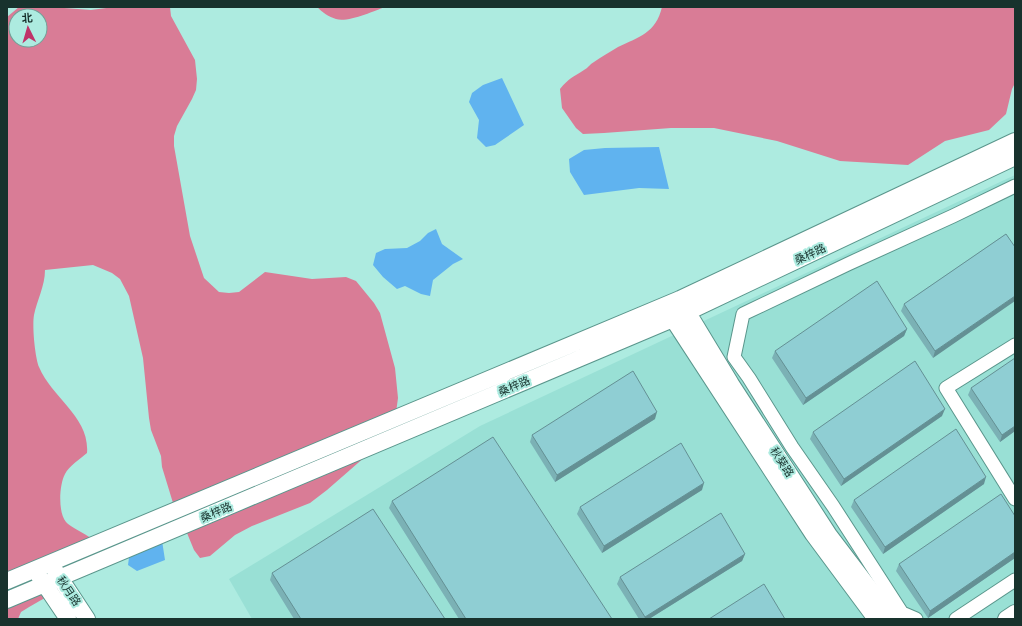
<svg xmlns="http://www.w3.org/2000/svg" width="1022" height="626" font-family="Roboto,'Noto Sans SC',sans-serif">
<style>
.built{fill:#99e0d5}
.forest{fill:#d97c96;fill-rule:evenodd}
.water{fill:#60b3ef}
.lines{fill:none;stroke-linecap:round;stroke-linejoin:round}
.minor-casing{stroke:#5a968c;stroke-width:15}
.tertiary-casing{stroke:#5a968c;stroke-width:18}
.minor{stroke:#fff;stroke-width:13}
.tertiary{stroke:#fff;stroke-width:16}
.wall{fill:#7bb1b5}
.shaded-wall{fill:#649094}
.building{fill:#8fced3;stroke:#649094}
.labels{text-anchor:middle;stroke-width:4;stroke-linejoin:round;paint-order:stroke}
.street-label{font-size:11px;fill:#18322d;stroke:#adebe0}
</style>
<rect width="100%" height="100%" fill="#adebe0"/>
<!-- built -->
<path class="built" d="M1015,175V619H252L229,579L480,426Z"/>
<!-- forest -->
<path class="forest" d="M19,7H51L91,10L114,7H170L171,16L195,60L197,79L196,90L192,99L177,126L174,136V146L190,236L204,278L219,292L229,293L239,292L265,272L312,279L346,277L356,281L374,303L380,313L395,368L398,398L394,427L389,436L327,490L310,503L252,526L235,535L210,556L200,558L194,550L187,533L177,516L162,467L161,456L151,430L149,418L143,358L129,296L120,279L112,273L93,265L45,270C45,286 37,300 34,315C32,326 35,357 39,367C52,398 90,417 87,453C80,459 69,466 65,474C59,485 58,513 66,522C76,533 106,537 95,559C85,578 40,600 21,612L18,619H7V17ZM16,16H40V40H16Z
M317,7H385C374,11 347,23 336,19C329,17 322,12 317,7Z
M662,7H1015V83L1012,89L1006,114L989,130L945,141L908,165L840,161L777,141L714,128H671L604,133L583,134L576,128L562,108L560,89C569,78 573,77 584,70C588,68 590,64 594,62C601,57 610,52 618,47C639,37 656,33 662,7Z"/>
<!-- water -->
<path class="water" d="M502,78L524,125L495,145L486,147L477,138L479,120L469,102L472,93L483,85Z
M659,147L669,189L639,188L584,195L570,172L569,159L584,150L605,148Z
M436,229L442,244L463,259L453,264L433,280L430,296L421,294L405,286L397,289L383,277L373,265L376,253L385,249L407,248L420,241L428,233Z
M146,526L154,529L161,534L165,560L137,571L128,565L130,550L137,529Z"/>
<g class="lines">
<defs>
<path id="minor" d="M1015,345L946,388L1015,499
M916,619L902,613L833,506L792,447L749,378L734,357L743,314L848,264L953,216L1015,186
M956,619L1015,580"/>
<path id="tertiary" d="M682,303L731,384L829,535L893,619
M667,310L813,534L876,619
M54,569L87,619
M39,576L68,619
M7,581L680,299L1015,141
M7,600L673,319L1015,157
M1006,619L1015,613"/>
</defs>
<!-- minor casing -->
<use href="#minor" class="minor-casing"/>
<!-- tertiary casing -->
<use href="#tertiary" class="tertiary-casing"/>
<!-- minor -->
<use href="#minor" class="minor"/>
<!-- tertiary -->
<use href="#tertiary" class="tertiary"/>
</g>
<!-- wall -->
<path class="wall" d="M1006,234L933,358L901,311L904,304Z
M907,329L904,336L803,405L772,358L775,351Z
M971,388L1015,431L1000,442L968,395Z
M942,416L841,486L810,439L813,432Z
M655,419L555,482L530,442L532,435Z
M984,484L883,554L851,507L854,500Z
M702,490L602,553L577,514L580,507Z
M392,501L612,619H459L389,508Z
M1015,516V558L928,618L896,571L899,564Z
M745,554L742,561L649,619H639L617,584L620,577Z
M272,573L445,619H294L270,580Z"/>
<!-- shaded-wall -->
<path class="shaded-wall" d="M1015,296V301L933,358L935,351Z
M907,329L904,336L803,405L806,398Z
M945,409L942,416L841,486L844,479Z
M657,412L655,419L555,482L557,475Z
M1015,426V431L1000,442L1002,435Z
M986,477L984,484L883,554L885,547Z
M704,483L702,490L602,553L604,546Z
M1015,552V558L928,618L930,611Z
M745,554L742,561L649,619H644L645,617Z"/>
<!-- building -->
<path class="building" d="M1006,234L1015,247V296L935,351L904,304Z
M877,281L907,329L806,398L775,351Z
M1015,358V426L1002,435L971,388Z
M915,361L945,409L844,479L813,432Z
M633,371L657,412L557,475L532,435Z
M956,429L986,477L885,547L854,500Z
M493,437L612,619H466L392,501Z
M681,443L704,483L604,546L580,507Z
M1001,494L1015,516V552L930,611L899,564Z
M373,509L445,619H301L272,573Z
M721,513L745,554L645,617L620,577Z
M764,584L785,619H709Z"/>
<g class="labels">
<!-- street labels -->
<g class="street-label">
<text transform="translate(810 254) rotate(-25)" y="4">桑梓路</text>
<text transform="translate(514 386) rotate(-23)" y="4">桑梓路</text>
<text transform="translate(782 462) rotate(57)" y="4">秋葵路</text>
<text transform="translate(216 512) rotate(-23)" y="4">桑梓路</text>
<text transform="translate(69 591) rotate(56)" y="4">秋月路</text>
</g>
</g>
<!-- border -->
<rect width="1022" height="626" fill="none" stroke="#18322d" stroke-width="16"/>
<!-- north arrow -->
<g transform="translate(28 28) rotate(355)"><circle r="19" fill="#adebe0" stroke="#71a198"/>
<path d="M0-3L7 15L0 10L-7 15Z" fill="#bf3368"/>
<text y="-6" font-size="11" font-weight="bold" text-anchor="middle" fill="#18322d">北</text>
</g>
</svg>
